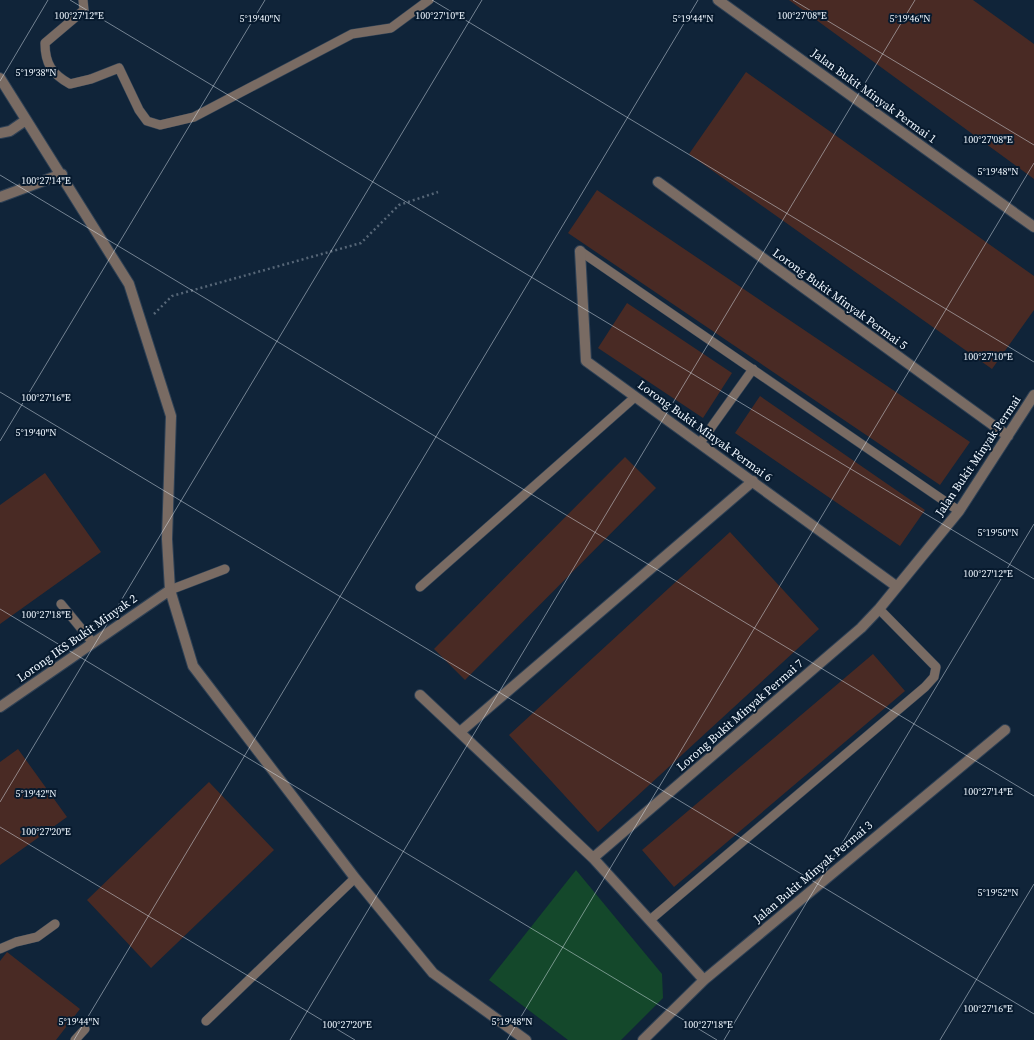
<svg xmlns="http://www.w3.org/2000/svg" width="1034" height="1040" font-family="'Source Serif 4',serif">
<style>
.green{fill:#14482b}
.building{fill:#492a24}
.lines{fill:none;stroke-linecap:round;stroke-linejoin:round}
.lane-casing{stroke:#2f4155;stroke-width:10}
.street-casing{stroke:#2f4155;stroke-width:12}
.path{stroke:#566677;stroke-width:2.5;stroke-dasharray:2 3;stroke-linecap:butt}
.lane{stroke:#796b63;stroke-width:9}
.street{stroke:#796b63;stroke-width:10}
.ticks{fill:none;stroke:#eef6fe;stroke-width:1;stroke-opacity:0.45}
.labels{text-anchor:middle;stroke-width:4;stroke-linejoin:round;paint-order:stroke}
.street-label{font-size:12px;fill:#eef6fe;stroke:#071a2e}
.ticks-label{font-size:10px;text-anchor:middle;fill:#eef6fe;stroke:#071a2e;stroke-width:4;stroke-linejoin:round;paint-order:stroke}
</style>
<rect width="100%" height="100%" fill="#102439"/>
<!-- green -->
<path class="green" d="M576,870L662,974L663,998L621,1040H568L489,980Z"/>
<!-- building -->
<path class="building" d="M789,0H973L1034,44V179Z
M746,72L1034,276V310L992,369L689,154Z
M597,190L970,442L940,485L568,233Z
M627,303L732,373L703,418L598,348Z
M760,396L925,510L900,546L735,433Z
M625,457L656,488L465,680L434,649Z
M45,473L101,552L0,624V505Z
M730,532L819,629L598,832L509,735Z
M873,654L905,691L674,887L642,850Z
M18,749L67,817L0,865V762Z
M209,782L274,850L151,968L87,900Z
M7,952L80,1009L56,1040H0V961Z"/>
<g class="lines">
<defs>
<path id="lane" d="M83,0L84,10L45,43C45,64 52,74 70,84L91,79L119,68L139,110L147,121L160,125L194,117L352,34L391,28L429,0
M580,251L959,511
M700,443L753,369
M420,587L635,397
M170,590L225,569
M61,604L93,643
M650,920L925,687L934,677L936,667L879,609
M0,949L16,942L37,937L55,924
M206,1021L355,878
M75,1040L85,1029"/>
<path id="street" d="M718,0L1034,227
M0,78L129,284L171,416L167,539L170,590L193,666L355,878L433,973L526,1040
M0,133L10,131L26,120
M658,182L1008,436
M0,197L62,174
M580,251L586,361L896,586
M420,695L593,858L704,980
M0,707L170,590
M460,732L753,481
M593,858L861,628L879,609L959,511L1034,395
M643,1040L704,980L1005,730"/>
</defs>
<!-- lane casing -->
<use href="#lane" class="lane-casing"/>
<!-- street casing -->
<use href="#street" class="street-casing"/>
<!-- path -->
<path class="path" d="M154,314L172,296L361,243L399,205L438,192"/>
<!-- lane -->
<use href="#lane" class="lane"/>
<!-- street -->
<use href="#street" class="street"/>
</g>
<!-- ticks -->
<path class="ticks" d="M70,0L1034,579M432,0L1034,362M793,0L1034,145M0,81L48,0M0,175L1034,796M0,392L1034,1014M0,441L265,0M0,609L717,1040M0,802L482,0M0,827L355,1040M74,1040L698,0M290,1040L915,0M507,1040L1034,163M724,1040L1034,524M940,1040L1034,884"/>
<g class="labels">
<!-- street labels -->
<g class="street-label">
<text transform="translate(874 96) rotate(36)" y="4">Jalan Bukit Minyak Permai 1</text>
<text transform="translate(840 299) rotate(36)" y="4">Lorong Bukit Minyak Permai 5</text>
<text transform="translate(705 431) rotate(36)" y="4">Lorong Bukit Minyak Permai 6</text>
<text transform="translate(978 456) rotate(-56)" y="4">Jalan Bukit Minyak Permai</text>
<text transform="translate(77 638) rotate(-35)" y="4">Lorong IKS Bukit Minyak 2</text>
<text transform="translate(740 715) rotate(-41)" y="4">Lorong Bukit Minyak Permai 7</text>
<text transform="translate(813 872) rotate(-40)" y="4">Jalan Bukit Minyak Permai 3</text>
</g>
</g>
<g class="ticks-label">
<text x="79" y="19">100°27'12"E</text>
<text x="440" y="19">100°27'10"E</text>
<text x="802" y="19">100°27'08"E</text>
<text x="693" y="22">5°19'44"N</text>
<text x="910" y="22">5°19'46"N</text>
<text x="260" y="22">5°19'40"N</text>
<text x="36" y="76">5°19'38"N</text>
<text x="988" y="143">100°27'08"E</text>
<text x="998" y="175">5°19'48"N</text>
<text x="46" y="184">100°27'14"E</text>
<text x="988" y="360">100°27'10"E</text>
<text x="46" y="401">100°27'16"E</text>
<text x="36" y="436">5°19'40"N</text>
<text x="998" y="536">5°19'50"N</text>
<text x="988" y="577">100°27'12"E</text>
<text x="46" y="618">100°27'18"E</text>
<text x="988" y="795">100°27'14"E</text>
<text x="36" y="797">5°19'42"N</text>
<text x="46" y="835">100°27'20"E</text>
<text x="998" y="896">5°19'52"N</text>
<text x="988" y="1012">100°27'16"E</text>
<text x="79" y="1025">5°19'44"N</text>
<text x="512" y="1025">5°19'48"N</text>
<text x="347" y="1028">100°27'20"E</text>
<text x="708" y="1028">100°27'18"E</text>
</g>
</svg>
